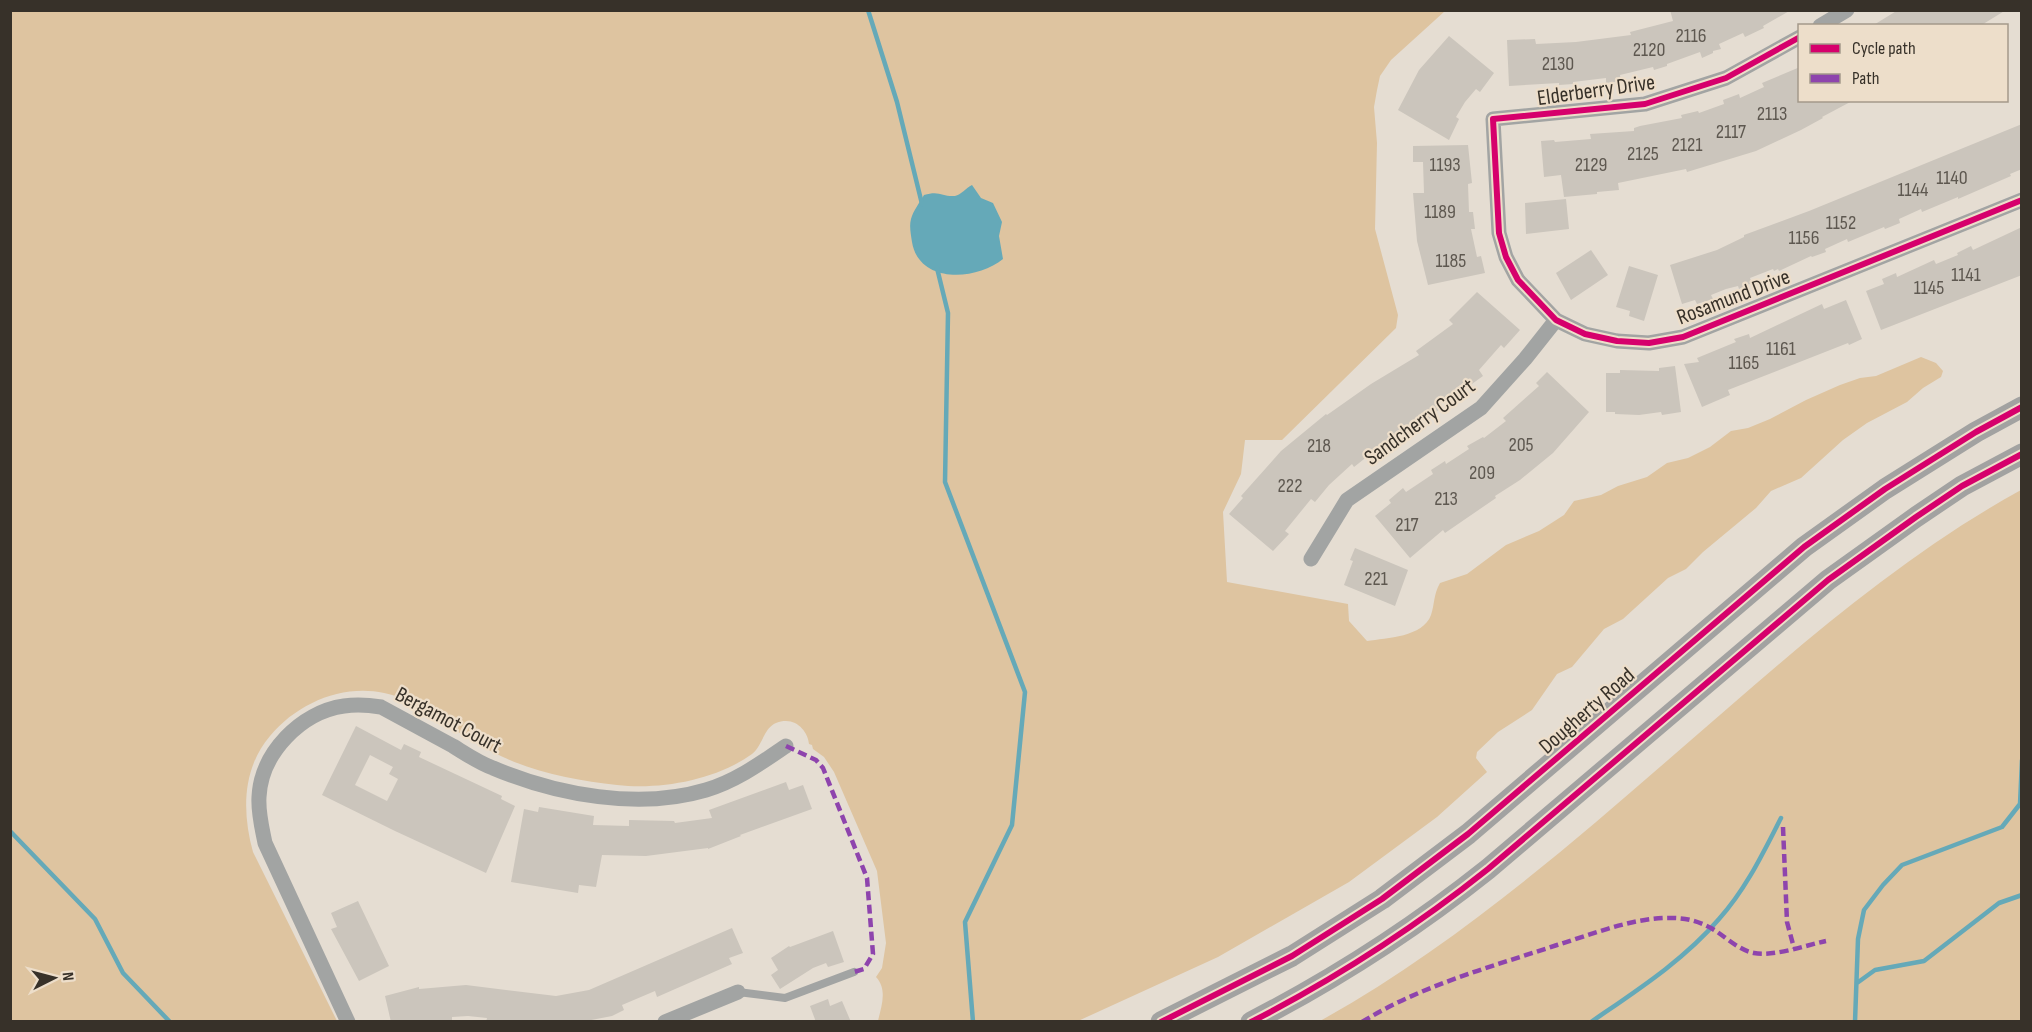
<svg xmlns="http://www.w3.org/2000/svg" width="2032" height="1032" font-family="'Sofia Sans Condensed',sans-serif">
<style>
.green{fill:#dec4a0}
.water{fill:#65a9b8}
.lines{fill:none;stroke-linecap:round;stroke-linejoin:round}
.stream{stroke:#65a9b8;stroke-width:4.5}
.building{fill:#cbc5bc;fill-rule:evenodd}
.lane{stroke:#a2a4a3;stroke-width:8}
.street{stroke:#a2a4a3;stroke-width:15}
.secondary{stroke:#a2a2a1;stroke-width:21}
.quiet{stroke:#8e44ad;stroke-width:4.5;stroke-dasharray:9 4.5;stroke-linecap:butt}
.cycleway-casing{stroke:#eddeca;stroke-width:10}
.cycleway{stroke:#d6006c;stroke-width:6}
.labels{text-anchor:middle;stroke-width:4.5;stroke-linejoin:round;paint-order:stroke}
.number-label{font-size:20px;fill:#5e5850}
.street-label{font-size:22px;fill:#373129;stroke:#eddeca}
</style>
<rect width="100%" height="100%" fill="#e5ddd2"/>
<!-- green -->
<path class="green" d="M10,11H1445L1391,60L1380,76L1377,90L1374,107L1377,143L1375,229L1398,315L1396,328L1282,440H1245L1241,474L1223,512L1227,582L1348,604L1349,621L1367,641C1387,638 1423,637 1431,615C1435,603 1433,596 1440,583L1467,574L1506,545L1539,531L1564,515L1574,501L1601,495L1618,486L1647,477L1667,463L1688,458L1710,447L1731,431L1748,428L1770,419L1806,400L1840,385L1860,378L1876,376L1921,357L1936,363L1943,371L1941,377L1923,388L1907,402L1867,423L1843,440L1801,478L1771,491L1756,508L1703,552L1686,569L1668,578L1623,619L1604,629L1572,667L1557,674L1532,710L1498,732L1477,752L1476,758L1487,772L1437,817L1349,882L1218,957L1078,1021H878C881,1007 888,990 876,977L882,968L886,943L877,871L834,772L824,757L813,749L812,745L809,744C808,733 799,721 786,721C763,721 765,744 752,754C716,780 661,790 617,785C580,781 537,773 503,757C479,746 458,732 436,718C426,712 416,705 405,700C357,678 302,698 270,736C242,769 242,812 253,852L337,1021H11Z
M2021,490V1021H1320C1471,937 1598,820 1728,708C1821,627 1914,549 2021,490Z"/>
<!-- water -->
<path class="water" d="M972,185L981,198L993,203L1002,222L999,236L1003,259C976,281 919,284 912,242C911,235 909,226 911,219C913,211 920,202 924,195C940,190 942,197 955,196C961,195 966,188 972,185Z"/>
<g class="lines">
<!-- stream -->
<path class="stream" d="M868,10L897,102L922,204
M937,268L948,313L945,482L1025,692L1012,825L965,922L973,1022
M10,831L95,919L123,973L170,1022
M1857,983L1875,970L1924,961L1999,903L2022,895
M1591,1022C1636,991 1683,961 1719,919C1746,889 1763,853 1781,818
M1855,1022L1858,939L1864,910L1883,885L1902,865L2002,827L2020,804L2022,760"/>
</g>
<!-- building -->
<path class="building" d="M1670,10H1791L1763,26L1764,28L1745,37L1743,33L1719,44L1721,49L1713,51V53L1702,58L1700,52L1667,64V66L1654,70L1653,67L1620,75L1621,81L1606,83V78L1573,82V84L1559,85V83L1509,86L1507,40L1535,39L1536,44L1576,42L1631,35L1630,32L1673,21Z
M1898,10H2006L1980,26H1872Z
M1449,36L1494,73L1480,92L1476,89L1465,102L1456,117L1459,119L1449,140L1398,110L1419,70Z
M1800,67V100H1854L1822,117L1823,118L1801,130L1756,151L1687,172L1686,169L1618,183L1619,190L1597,192V194L1564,197L1561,175L1544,177L1541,141L1554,140L1555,142L1591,139L1590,134L1634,131V128L1640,126L1682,118L1681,115L1698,111L1699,113L1724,104L1723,100L1739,94L1740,98L1764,87L1762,83Z
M2022,124V169L2010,174L2011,176L1958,199V197L1922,212L1921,209L1899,219L1900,223L1885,229L1884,227L1848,242L1847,239L1825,249L1826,252L1812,257L1811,256L1779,271L1778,269L1774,271L1773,269L1750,278L1752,283L1739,289L1738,286L1726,289L1711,295L1713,299L1697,304L1695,300L1682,304L1670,265L1717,250L1744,237V235L1809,211Z
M1468,145L1472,183L1468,184L1469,212H1473L1475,229H1471L1477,257L1481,256L1485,273L1428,285L1417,241L1413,193H1424L1423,162H1413V146Z
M1566,199L1569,229L1526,234L1525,203Z
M2022,227V275L1881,330L1866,291L1884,284L1882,279L1896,273L1897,277L1934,260L1936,264L1958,255L1957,253L1971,246L1973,250Z
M1591,250L1608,275L1571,300L1556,273Z
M1629,266L1658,275L1644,321L1629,316L1630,311L1616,307Z
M1477,292L1520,330L1504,348L1501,345L1479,370L1483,376L1469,386L1466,382L1440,402L1443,407L1436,412L1437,414L1424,422L1423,420L1390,443L1388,440L1354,467L1352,464L1329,485L1315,502L1311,499L1285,531L1289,534L1273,551L1229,514L1243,498L1241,496L1281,451L1326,414L1327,415L1371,384L1419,355L1416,351L1453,324L1449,320Z
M1846,300L1862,339L1849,345L1848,343L1728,390L1730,395L1702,407L1684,364L1699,362L1697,358L1736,342L1734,339L1749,334L1750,338L1822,304L1824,309Z
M1675,366L1681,412L1662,415L1661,412L1639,415L1615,414V412H1606V373H1620V370L1659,371V368Z
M1547,372L1589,412L1553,453L1520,480L1495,496L1496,498L1445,533L1443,530L1410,558L1375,516L1391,503L1389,500L1403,488L1406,492L1433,474L1431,470L1445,461L1446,464L1469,449L1467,446L1483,437L1484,438L1506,421L1503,418L1539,386L1536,383Z
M1355,548L1408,570L1395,606L1344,585L1353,561L1350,560Z
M356,726L401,750L404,744L421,752L419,757L502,796L501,799L515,806L486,873L395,831L322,795ZM370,755L393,767L389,774L398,779L387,801L355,785Z
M786,782L789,790L803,785L812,809L740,835L741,836L708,849V848L646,856L602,855L596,887L579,885L578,893L511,882L524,809L538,812L539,807L594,816L593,825L629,826V820L674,821L675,823L712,818L709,810Z
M358,901L389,966L359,981L331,929L337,927L331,913Z
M732,928L743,953L729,958L732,964L657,997L655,991L622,1005L624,1010L612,1016L581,1022H486L487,1018L468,1016L452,1017V1022H391L385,996L419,987V989L466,985L556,996L589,990Z
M833,931L844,962L828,967L826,963L813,968L780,989L771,975L778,970L771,958L789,946L790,947Z
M828,999L830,1006L842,1001L851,1022H816L810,1006Z"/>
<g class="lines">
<!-- lane -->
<path class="lane" d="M738,992L785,998L854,972"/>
<!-- street -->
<path class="street" d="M1820,26L1847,10
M1800,37L1726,78L1645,104L1493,119L1499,233L1506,257L1518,280L1556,320L1585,334L1617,341L1649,343L1683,337L2022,200
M1311,559L1347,500L1481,408L1525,359L1556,320
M348,1022L265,843C262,828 258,813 259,797C261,753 301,712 344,706C357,704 369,705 381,707C405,720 429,733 453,746C466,754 479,763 493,768C557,795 639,810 706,790C736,781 761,763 786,746
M665,1022L738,992"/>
<!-- secondary -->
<path class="secondary" d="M1161,1022L1292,956L1382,899L1468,834L1804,547L1885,489L1976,432L2022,407
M1251,1022C1335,979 1414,928 1488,869L1828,580L1916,517L1962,486L2022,454"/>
<!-- quiet -->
<path class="quiet" d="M786,746L816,760L823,768L867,878L873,954L864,969L854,972
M1783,827L1787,922L1794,948
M1362,1022C1422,985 1491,967 1557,945C1593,934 1634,917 1672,918C1686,918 1698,921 1711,928C1725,936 1738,950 1754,953C1773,957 1807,945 1826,941"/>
<defs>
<path id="cycleway" d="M1800,37L1726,78L1645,104L1493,119L1499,233L1506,257L1518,280L1556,320L1585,334L1617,341L1649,343L1683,337L2022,200
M1161,1022L1292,956L1382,899L1468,834L1804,547L1885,489L1976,432L2022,407
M1251,1022C1335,979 1414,928 1488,869L1828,580L1916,517L1962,486L2022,454"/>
</defs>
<!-- cycleway casing -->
<use href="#cycleway" class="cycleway-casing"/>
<!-- cycleway -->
<use href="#cycleway" class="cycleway"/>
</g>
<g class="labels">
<!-- number labels -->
<g class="number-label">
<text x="1691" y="42">2116</text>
<text x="1649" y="56">2120</text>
<text x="1558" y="70">2130</text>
<text x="1772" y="120">2113</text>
<text x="1731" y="138">2117</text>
<text x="1687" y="151">2121</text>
<text x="1643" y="160">2125</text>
<text x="1445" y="171">1193</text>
<text x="1591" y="171">2129</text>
<text x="1952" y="184">1140</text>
<text x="1913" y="196">1144</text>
<text x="1440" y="218">1189</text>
<text x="1841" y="229">1152</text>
<text x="1804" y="244">1156</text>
<text x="1451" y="267">1185</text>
<text x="1966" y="281">1141</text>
<text x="1929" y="294">1145</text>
<text x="1781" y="355">1161</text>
<text x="1744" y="369">1165</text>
<text x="1521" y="451">205</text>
<text x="1319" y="452">218</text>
<text x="1482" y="479">209</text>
<text x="1290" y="492">222</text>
<text x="1446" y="505">213</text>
<text x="1407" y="531">217</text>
<text x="1376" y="585">221</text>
</g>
<!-- street labels -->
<g class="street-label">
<text transform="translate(1596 89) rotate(-8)" y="8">Elderberry Drive</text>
<text transform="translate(1733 296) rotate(-21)" y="8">Rosamund Drive</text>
<text transform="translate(1419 421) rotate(-36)" y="8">Sandcherry Court</text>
<text transform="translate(1586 710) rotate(-41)" y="8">Dougherty Road</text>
<text transform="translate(449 719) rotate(28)" y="8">Bergamot Court</text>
</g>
</g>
<!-- border -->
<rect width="2032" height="1032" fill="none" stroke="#373129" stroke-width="24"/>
<!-- legend -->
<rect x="1798" y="24" width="210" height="78" fill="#eddeca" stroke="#a4998a" stroke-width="1.5"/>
<rect x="1810" y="44" width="30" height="9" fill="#d6006c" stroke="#a4998a" stroke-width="1.5"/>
<text x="1852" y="54" font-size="18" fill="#373129">Cycle path</text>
<rect x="1810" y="74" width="30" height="9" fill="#8e44ad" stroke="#a4998a" stroke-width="1.5"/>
<text x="1852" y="84" font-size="18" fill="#373129">Path</text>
<!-- north arrow -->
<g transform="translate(54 978) rotate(84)" stroke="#eddeca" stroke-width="4.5" paint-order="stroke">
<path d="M0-4.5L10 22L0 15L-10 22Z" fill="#373129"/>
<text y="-9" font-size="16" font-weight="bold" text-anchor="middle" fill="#373129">N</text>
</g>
</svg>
